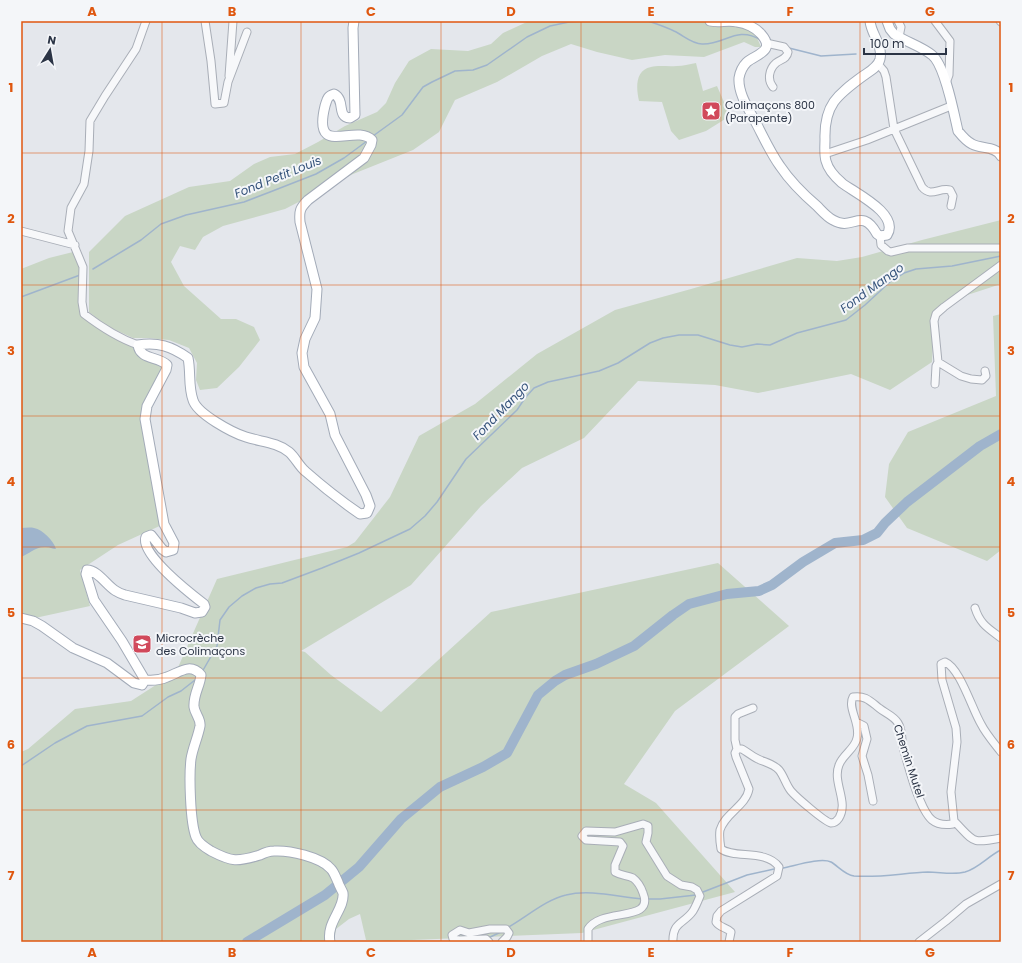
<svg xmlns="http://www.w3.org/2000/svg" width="1022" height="963" font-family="Poppins,sans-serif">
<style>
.green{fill:#c9d6c5}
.water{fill:#9fb4cc}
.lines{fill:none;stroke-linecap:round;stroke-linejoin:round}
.stream{stroke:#9fb4cc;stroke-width:1.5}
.river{stroke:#9fb4cc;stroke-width:10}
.minor-casing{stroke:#a9aeb7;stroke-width:9}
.major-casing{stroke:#a3abb8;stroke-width:11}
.minor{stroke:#f7f8fa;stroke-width:7}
.major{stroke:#fff;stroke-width:9}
.grid{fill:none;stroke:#df570f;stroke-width:1;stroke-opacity:0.55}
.labels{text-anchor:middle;stroke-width:4;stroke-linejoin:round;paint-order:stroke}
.poi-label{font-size:11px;fill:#2b3445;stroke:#f4f6f9;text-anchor:start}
.street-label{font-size:11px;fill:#2b3445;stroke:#f4f6f9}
.water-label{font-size:12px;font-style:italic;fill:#34527a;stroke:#f4f6f9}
.neatline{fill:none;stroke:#df570f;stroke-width:1.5}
.grid-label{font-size:13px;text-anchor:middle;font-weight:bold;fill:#df570f}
</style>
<rect width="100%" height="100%" fill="#e4e7ec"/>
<!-- green -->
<path class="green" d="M529,21H702L718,25L743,26L755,33L761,47H755L744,42L704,57L665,55L632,60L597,52L571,44L542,56L497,82L455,100L439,132L413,150L353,174L285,209L223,226L203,237L195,250L180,246L171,262L184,286L221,319H236L254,327L260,340L239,367L217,388L200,390L196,380L197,363L189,348L169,340L147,338H133L107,326L89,312V252L125,216L189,187L230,181L254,164L270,157L295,154L318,142L345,126L377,112L386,103L395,83L409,61L431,49L468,51L491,44L503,33Z
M696,63L703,91L717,86L730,116L706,131L679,140L671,131L662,102L639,101C636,88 635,70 651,67C659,65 668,67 677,66C683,66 689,64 696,63Z
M1001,220V284L958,298L934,322L932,362L890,390L851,374L758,393L715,385L638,381L584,438L522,468L481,506L411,585L301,651L305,652L331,675L381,712L491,612L718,563L789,626L675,711L624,784L656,803L735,892L582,933L387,941L366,940L360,914L349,919L336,929L334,942H21V752L28,749L75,709L131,701L176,672L217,579L347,547L355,542L390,497L419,436L475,404L537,354L615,310L691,289L797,258L837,261L862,257L922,240Z
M77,251L83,267L84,314L167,365L147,406L164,524L118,545L80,570L90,606L35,618L21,615V269L49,258Z
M1001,314V550L987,561L907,528L885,497L889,464L908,432L996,396L993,316Z"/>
<!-- water -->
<path class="water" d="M21,528C25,528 30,527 34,528C43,530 53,540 56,549C52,549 50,547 46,547C36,546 29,554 21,557Z"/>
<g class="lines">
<!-- stream -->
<path class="stream" d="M648,21C657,24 666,27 674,31C683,35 692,44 702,44C725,45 736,25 761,40
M789,48L821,56L856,54
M373,136L402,115L423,87L432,82L455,71L473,70L487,65L527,37L550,26L569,22L584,21
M93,269L141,240L161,224L186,215L244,202L270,192L316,174L344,158L367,141
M21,297L80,275
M202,672L217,646L220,620L229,607L242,596L256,588L270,584L282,583L322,568L359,553L410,529L425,516L437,502L466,459L517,410L525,398L534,388L548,382L599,371L618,363L650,343L663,338L679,335H698L730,345L742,347L757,344L770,345L797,333L846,320L865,305L891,281L904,273L916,269L952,266L1001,256
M21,766L55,743L87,726L142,716L168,697L181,691L195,680
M783,868C794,866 821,857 831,862C838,866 845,875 854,876C879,878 903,873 928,872C940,872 953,875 965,872C979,868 988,856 1001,850
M703,892L747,875L774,869
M646,899H660L696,895
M507,928C525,918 547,899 566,895C590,889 618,897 642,899
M488,938L501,932"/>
<!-- river -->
<path class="river" d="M247,942L325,895L359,867L401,819L440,787L483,767L507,753L538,695L555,681L565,675L596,664L634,646L673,615L689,604L727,594L759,591L772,585L803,562L835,543L863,540L877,533L885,523L907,502L980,446L1001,434"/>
<defs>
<path id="minor" d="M205,21L211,61L215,104L224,103L228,82L247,32
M898,21L901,27L899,37
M935,21L950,41L949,75L946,83
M1000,21L1001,22
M766,43L784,47L788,52C787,59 781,59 776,63C769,69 767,80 773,87
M878,64L884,71L886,77L894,129L922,187C931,198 939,187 950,190L953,196L951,206
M229,76L233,21
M825,154L867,140L951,106
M21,231L75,245
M880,236L881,245L888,251L891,252L908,248H1001
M138,345C118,338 101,327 84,314L82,302L83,267L68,231L71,208L84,184L89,151L90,121L105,96L136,49L146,21
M985,371L986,376L982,380L971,379L961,376L938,362L934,321L936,314L944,307L1001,265
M935,384L936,366L938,362
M975,608C980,624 988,628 1001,638
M856,722L864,726L867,739L862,756L868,775L873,801
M737,749L735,740V717L738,714L753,708
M954,821C975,842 970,844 1001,838
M489,942L486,939L459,940L453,939L452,935L460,930L469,933L490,929H506L509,933L507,937L502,942
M588,942V929C602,907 655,923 643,893C641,887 637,881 633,878C627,875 622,876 615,872V865L623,846L620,842L586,840L582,836L586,831L615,832L643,824L648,826V833L646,842L667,876L681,885L692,887L697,890L700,896C698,901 696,906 693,911C684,924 672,922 673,942
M729,942L731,932C726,927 720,928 716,922L717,916L721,911L777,876L779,867C766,849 735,859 721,849C720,843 719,836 720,830C725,813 746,806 749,789L736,757L735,753L737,749H742C747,752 752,756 758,759C764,762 774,764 779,770C784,776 786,785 791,791C796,797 825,822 831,823C834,823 837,821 839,818C849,802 832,782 839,765C843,754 855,749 857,738C861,724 847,708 853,697C865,695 870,701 879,708C885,713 894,716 898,723C903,731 901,739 903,747C908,765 919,809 932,820C938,825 946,825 953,824L954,821L951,792L957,742L956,728L942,680L941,664L945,662C960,668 972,709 981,724C986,734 994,743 1001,752
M919,942L946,921L966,904L1001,884"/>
<path id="major" d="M710,21C719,23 728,20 737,22C746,23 756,28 761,34C776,51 757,54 747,62C742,67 740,72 739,78C738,93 748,108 755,121C763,136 770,152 780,166C790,181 803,194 817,206C822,211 827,217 833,220C853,232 861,206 877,234L880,236L887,235C900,214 855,193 842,183C835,177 828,169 826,161C824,154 825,146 825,139C824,105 837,95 863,76C870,71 878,67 880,59C883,45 871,34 870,21
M887,21L890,29L894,34C906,42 921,46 932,55C945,65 954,114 958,131C962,136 966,141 972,144C981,149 996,146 1001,156
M21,618L33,621L42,626L73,648L107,663L134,683L142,685L145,680
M145,680L122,641L94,600L86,574L87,570C98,570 107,586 116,591C119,593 122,594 125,595L181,608L195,613L202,612L205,607L204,604C191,594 139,554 146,537L151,535L162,549L166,552L173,550L174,543L164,524L145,419L147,406L166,370L167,365C158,356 140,360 138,345C158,342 171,346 188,358C191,372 188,386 193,400C197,414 233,433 246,437C261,442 277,442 289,452C295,457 299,466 305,471C322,486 341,501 360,514L367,513L370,506L366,495L335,435L330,414L304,367L302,353L305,339L315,318L317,289L300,222C299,211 300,208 308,200L364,158L371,145L372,140C355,123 312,159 325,106C327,100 327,96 334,94C346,100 336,117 350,118L355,115L353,28L354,21
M145,680C153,681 160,680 167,677C179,673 190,662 201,675C200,686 193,695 194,707C195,714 201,719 200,726C198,737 193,747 191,759C189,775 190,822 196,837C198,843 206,848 211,851C232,862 237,862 260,855C264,853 269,851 274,851C289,850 321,857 331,869C334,872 336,878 338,882C339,886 342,890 343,893C345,909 326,922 330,942"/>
</defs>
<!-- minor casing -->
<use href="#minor" class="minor-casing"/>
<!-- major casing -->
<use href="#major" class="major-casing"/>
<!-- minor -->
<use href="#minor" class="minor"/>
<!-- major -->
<use href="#major" class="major"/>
</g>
<!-- grid -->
<path class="grid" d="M162,21V942M301,21V942M441,21V942M581,21V942M721,21V942M860,21V942M21,153H1001M21,285H1001M21,416H1001M21,547H1001M21,678H1001M21,810H1001"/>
<!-- icons -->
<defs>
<symbol id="sight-square" viewBox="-11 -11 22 22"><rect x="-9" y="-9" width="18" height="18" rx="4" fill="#d1495b" stroke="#f4f6f9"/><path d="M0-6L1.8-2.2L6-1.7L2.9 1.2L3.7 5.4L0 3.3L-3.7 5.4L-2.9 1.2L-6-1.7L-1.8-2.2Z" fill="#fff"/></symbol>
<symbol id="school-square" viewBox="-11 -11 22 22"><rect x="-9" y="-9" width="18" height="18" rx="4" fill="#d1495b" stroke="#f4f6f9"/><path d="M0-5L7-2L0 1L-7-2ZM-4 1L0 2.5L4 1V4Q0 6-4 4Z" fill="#fff"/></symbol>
</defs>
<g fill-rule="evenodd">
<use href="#sight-square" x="700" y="100" width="22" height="22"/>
<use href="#school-square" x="131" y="633" width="22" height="22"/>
</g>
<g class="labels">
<!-- poi labels -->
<g class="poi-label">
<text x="725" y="109">Colimaçons 800<tspan x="725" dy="13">(Parapente)</tspan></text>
<text x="156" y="642">Microcrèche<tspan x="156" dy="13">des Colimaçons</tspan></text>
</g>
<!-- street labels -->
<g class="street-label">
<text transform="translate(909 761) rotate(72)" y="4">Chemin Mutel</text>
</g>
<!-- water labels -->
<g class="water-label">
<text transform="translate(278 177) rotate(-22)" y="4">Fond Petit Louis</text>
<text transform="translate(872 288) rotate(-36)" y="4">Fond Mango</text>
<text transform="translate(501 411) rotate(-46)" y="4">Fond Mango</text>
</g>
</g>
<!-- border -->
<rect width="1022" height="963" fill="none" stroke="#f4f6f9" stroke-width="44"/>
<!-- north arrow -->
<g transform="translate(50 50) rotate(11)" stroke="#f4f6f9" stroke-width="3" paint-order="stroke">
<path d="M0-3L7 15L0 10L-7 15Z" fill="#2b3445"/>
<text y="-6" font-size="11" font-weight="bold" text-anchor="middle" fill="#2b3445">N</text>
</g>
<!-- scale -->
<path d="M864 48v6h82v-6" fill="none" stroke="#2b3445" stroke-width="2"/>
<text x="870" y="48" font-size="12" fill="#2b3445" stroke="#f4f6f9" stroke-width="3" paint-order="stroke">100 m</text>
<rect x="22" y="22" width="978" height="919" class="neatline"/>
<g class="grid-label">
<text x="92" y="16">A</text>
<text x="232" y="16">B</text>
<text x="371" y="16">C</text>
<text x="511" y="16">D</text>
<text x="651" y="16">E</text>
<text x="790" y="16">F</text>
<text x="930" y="16">G</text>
<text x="11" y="92">1</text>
<text x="1011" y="92">1</text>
<text x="11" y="223">2</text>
<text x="1011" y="223">2</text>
<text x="11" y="355">3</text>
<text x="1011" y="355">3</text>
<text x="11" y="486">4</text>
<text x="1011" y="486">4</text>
<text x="11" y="617">5</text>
<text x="1011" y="617">5</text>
<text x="11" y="749">6</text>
<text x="1011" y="749">6</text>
<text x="11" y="880">7</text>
<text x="1011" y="880">7</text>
<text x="92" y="957">A</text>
<text x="232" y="957">B</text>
<text x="371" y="957">C</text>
<text x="511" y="957">D</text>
<text x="651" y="957">E</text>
<text x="790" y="957">F</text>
<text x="930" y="957">G</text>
</g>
</svg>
